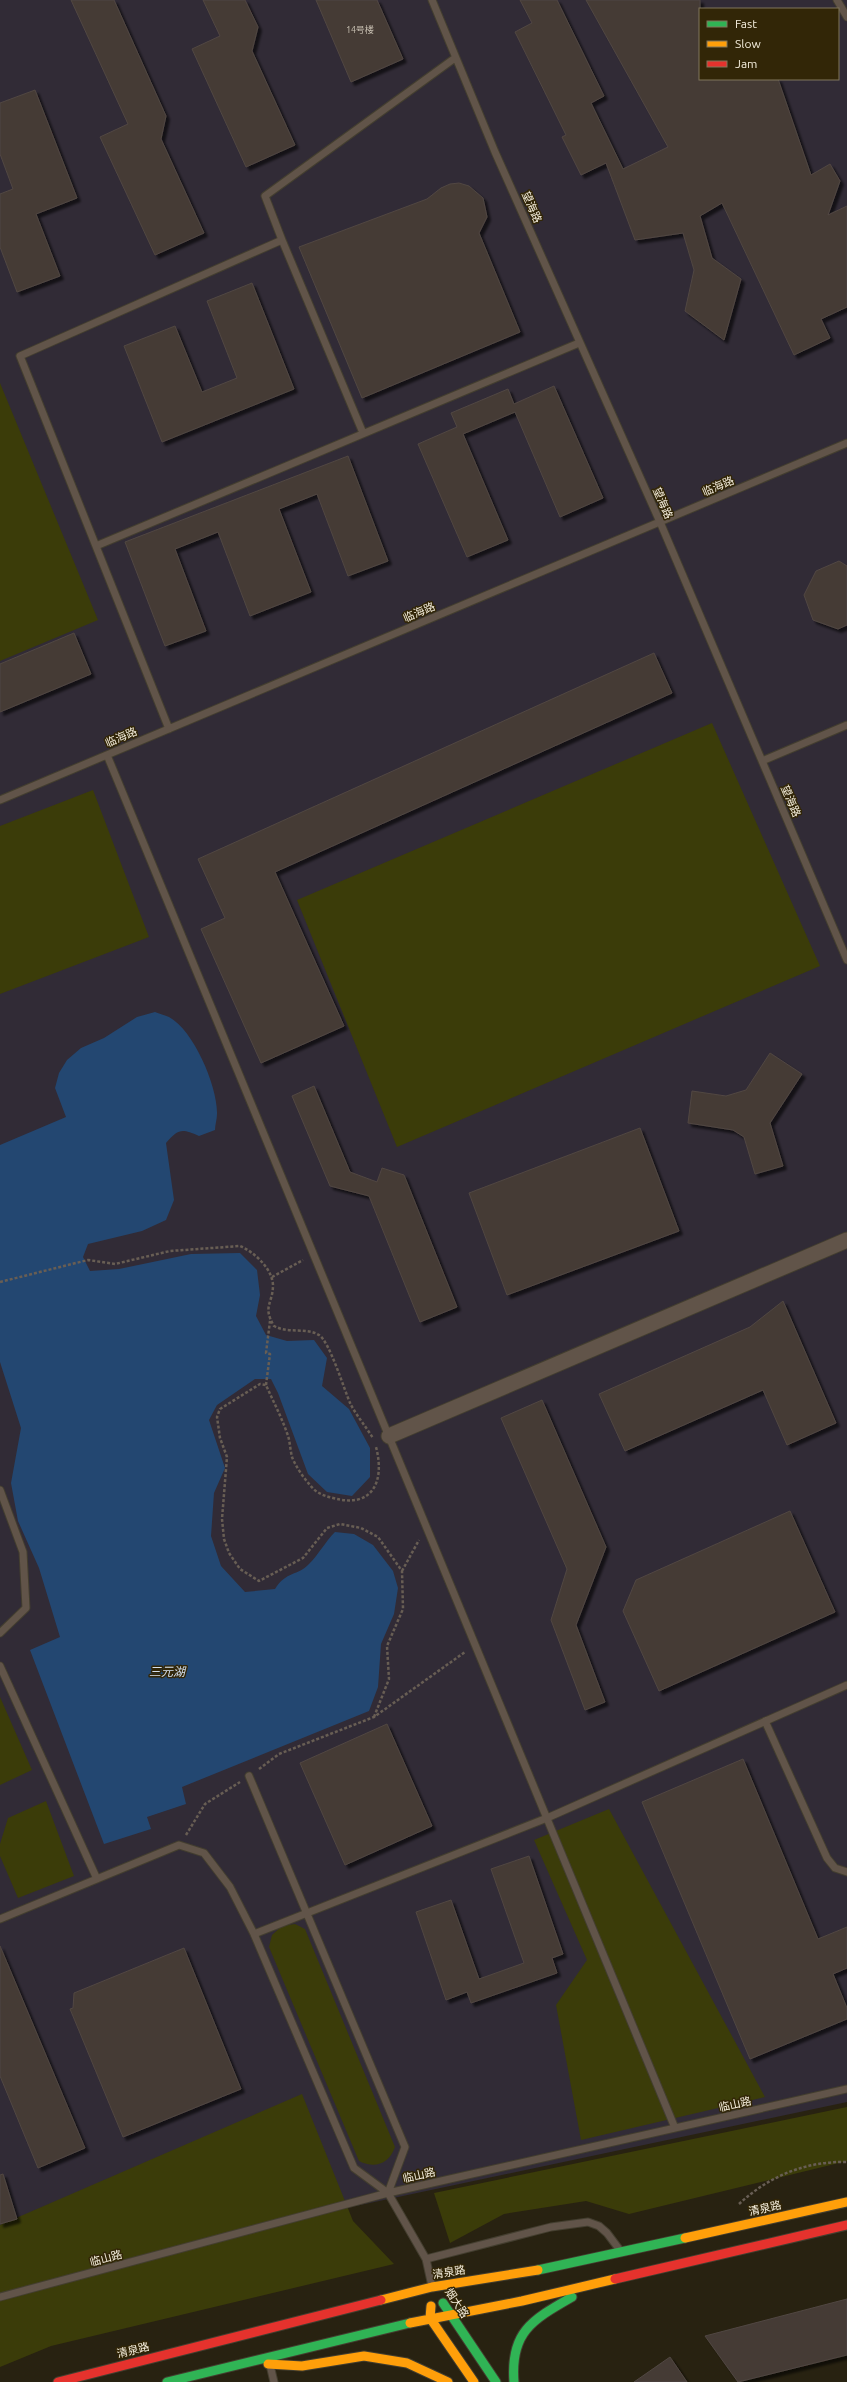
<svg xmlns="http://www.w3.org/2000/svg" width="847" height="2382" font-family="Ubuntu,'Noto Sans SC',sans-serif">
<style>
.education{fill:#312b36;fill-rule:evenodd}
.green{fill:#3b3c09}
.water{fill:#234771}
.building{fill:#443b36;stroke:#514742;filter:url(#shadow)}
.lines{fill:none;stroke-linecap:round;stroke-linejoin:round}
.lane-casing{stroke:#433e2f;stroke-width:9}
.street-casing{stroke:#433e2f;stroke-width:17}
.fast-casing{stroke:#433e2f;stroke-width:11}
.slow-casing{stroke:#433e2f;stroke-width:11}
.jam-casing{stroke:#433e2f;stroke-width:11}
.path{stroke:#685e54;stroke-width:2.5;stroke-dasharray:3 2;stroke-linecap:butt}
.lane{stroke:#615449;stroke-width:7}
.street{stroke:#615449;stroke-width:15}
.fast{stroke:#30b455;stroke-width:9}
.slow{stroke:#ff9f0a;stroke-width:9}
.jam{stroke:#e5322d;stroke-width:9}
.labels{text-anchor:middle;stroke-width:3;stroke-linejoin:round;paint-order:stroke}
.number-label{font-size:9px;fill:#c9c1b3}
.street-label{font-size:11px;fill:#f5eedd;stroke:#322607}
.water-label{font-size:12px;font-style:italic;fill:#d5e1f0;stroke:#322607}
</style>
<defs>
<filter id="shadow"><feDropShadow dx="3.5" dy="3.5" stdDeviation="1" flood-color="#0009"/></filter>
</defs>
<rect width="100%" height="100%" fill="#282211"/>
<!-- education -->
<path class="education" d="M0,0H847V2102L332,2211L0,2331ZM700,9H838V79H700Z"/>
<!-- green -->
<path class="green" d="M0,383L98,620L0,661Z
M712,723L820,966L397,1147L297,900Z
M93,790L149,937L0,994V826Z
M0,1697L32,1770L0,1785Z
M46,1801L74,1876L18,1898L0,1856V1844L8,1818Z
M609,1809L765,2097L581,2140L556,2005L587,1960L534,1840Z
M295,1924L305,1929L395,2147C389,2164 375,2169 359,2161L269,1947L272,1935L282,1926Z
M302,2094L353,2221L394,2264L51,2346L0,2367V2225Z
M847,2107V2161L629,2214L586,2201L504,2214L450,2243L434,2193Z"/>
<!-- water -->
<path class="water" d="M155,1012C159,1014 165,1015 169,1017C194,1030 218,1088 217,1114C217,1119 215,1125 215,1130L199,1136C182,1129 179,1128 166,1143L174,1200L166,1220L142,1231L88,1244L83,1257L90,1271L119,1269L191,1254L240,1253L257,1270L260,1295L256,1316L266,1335L287,1341L314,1340L327,1358L322,1386L349,1409L370,1448V1477L352,1496L327,1492L308,1474L278,1393L271,1379H255L217,1405L209,1420L225,1468L214,1493L211,1536L221,1566L245,1592L275,1589C286,1571 298,1576 309,1564C319,1554 325,1542 335,1532L354,1534L373,1545L393,1571L398,1588L394,1614L381,1644L378,1687L369,1711L182,1787L186,1804L147,1817L151,1829L104,1844L30,1650L60,1637L39,1568L18,1521L11,1483L21,1428L0,1362V1145L66,1117L55,1088L59,1073L67,1060L81,1048L104,1038L137,1017Z"/>
<!-- building -->
<path class="building" d="M71,0H114L166,116L161,139L204,233L155,255L100,137L128,124Z
M203,0H245L258,27L252,51L295,145L246,167L192,49L220,36Z
M316,0H377L403,59L351,82Z
M520,0H557L604,96L591,103L623,169L668,147L586,0H700V79H778L811,175L830,164L840,181L828,215L847,206V307L821,319L830,338L794,355L722,203L700,216L712,258L741,279L724,340L685,311L694,270L683,233L635,240L606,163L581,175L562,137L566,135L515,32L532,23Z
M35,90L77,198L36,214L60,276L17,292L0,247V194L13,189L0,154V103Z
M459,183L469,186L483,198L487,217L479,233L520,332L362,398L299,247L427,199L441,188L450,184Z
M252,283L294,389L162,442L124,346L175,326L202,392L237,378L207,301Z
M554,386L603,498L560,517L515,412L463,434L508,540L467,557L418,444L457,427L451,413L508,389L514,404Z
M348,456L388,561L348,576L317,494L279,509L311,592L250,616L218,532L175,549L206,631L165,646L125,542Z
M839,561L847,566V625L838,629L813,620L804,595L816,571Z
M74,633L91,674L0,712V664Z
M654,653L672,693L275,872L344,1026L261,1063L201,929L225,918L198,859Z
M770,1053L802,1074L770,1123L783,1166L755,1174L744,1137L733,1130L688,1123L692,1091L726,1096L746,1090Z
M314,1086L350,1172L377,1182L382,1168L404,1175L457,1307L420,1322L369,1196L330,1186L292,1096Z
M640,1128L679,1231L507,1295L469,1193Z
M783,1301L836,1423L787,1445L763,1390L625,1451L599,1394L750,1327Z
M542,1400L606,1547L576,1625L605,1702L585,1710L551,1620L567,1569L501,1418Z
M790,1511L835,1612L659,1691L623,1611L636,1580Z
M387,1724L432,1826L345,1865L300,1763Z
M743,1759L818,1939L847,1927V1968L833,1974L847,2008V2019L750,2059L642,1802Z
M529,1856L563,1954L552,1958L557,1973L471,2003L467,1992L446,2000L416,1912L451,1900L479,1979L524,1963L491,1869Z
M0,1946L85,2148L38,2168L0,2076Z
M184,1948L241,2089L123,2137L70,2009L73,2008L74,1993Z
M3,2174L17,2219L0,2224V2175Z
M847,2299V2355L738,2382L705,2336Z
M670,2357L687,2382H634Z"/>
<g class="lines">
<defs>
<path id="lane" d="M432,0L495,152L660,522L847,960
M837,0L847,17
M282,240L363,433
M96,546L579,343
M169,729L20,356L282,240L265,196L455,58
M107,755L675,2128
M762,761L847,725
M0,800L847,443
M0,1490L23,1552L26,1608L0,1633
M0,1666L97,1879
M765,1721L827,1858L835,1868L847,1872
M249,1776L405,2147L388,2193
M0,1919L179,1845L204,1853L230,1887L254,1934L354,2168L388,2193L426,2259L432,2286
M254,1934L547,1818L847,1685
M426,2259L551,2227L588,2222L599,2226L607,2233L619,2249
M0,2297L388,2193L847,2089
M270,2365L274,2382"/>
<path id="street" d="M389,1436L847,1240"/>
<path id="fast" d="M538,2270L685,2238
M443,2303L496,2382
M167,2382L410,2323
M514,2382C510,2332 532,2320 572,2297"/>
<path id="slow" d="M685,2238L847,2202
M381,2300L432,2287L538,2270
M431,2306L430,2318L474,2382
M410,2323L522,2301L615,2279
M268,2364L302,2366L364,2356L407,2363L448,2382"/>
<path id="jam" d="M615,2279L847,2225
M58,2382L381,2300"/>
</defs>
<!-- lane casing -->
<use href="#lane" class="lane-casing"/>
<!-- street casing -->
<use href="#street" class="street-casing"/>
<!-- fast casing -->
<use href="#fast" class="fast-casing"/>
<!-- slow casing -->
<use href="#slow" class="slow-casing"/>
<!-- jam casing -->
<use href="#jam" class="jam-casing"/>
<!-- path -->
<path class="path" d="M272,1277L303,1260
M0,1282L88,1260L115,1264L170,1251L240,1246C254,1252 272,1268 273,1285C273,1304 262,1306 274,1326C289,1334 306,1327 319,1335C330,1342 344,1390 351,1405C357,1416 366,1427 373,1438
M266,1385L270,1354L266,1353L270,1321
M402,1571L419,1540
M374,1717L389,1679L387,1646L403,1609L402,1571L378,1537L361,1528L340,1524L327,1528L303,1558L259,1581L240,1569L229,1553L224,1539L222,1519L227,1457L220,1438L217,1417L220,1409L260,1384L266,1385C273,1401 281,1416 287,1433C290,1440 290,1449 292,1457C296,1467 303,1477 310,1485C316,1493 324,1496 333,1498C373,1509 385,1481 376,1447
M259,1769L279,1754L374,1717L465,1652
M186,1835L205,1804L240,1782
M739,2204C769,2176 806,2161 847,2162"/>
<!-- lane -->
<use href="#lane" class="lane"/>
<!-- street -->
<use href="#street" class="street"/>
<!-- fast -->
<use href="#fast" class="fast"/>
<!-- slow -->
<use href="#slow" class="slow"/>
<!-- jam -->
<use href="#jam" class="jam"/>
</g>
<g class="labels">
<!-- number labels -->
<g class="number-label">
<text x="360" y="33">14号楼</text>
</g>
<!-- street labels -->
<g class="street-label">
<text transform="translate(532 207) rotate(66)" y="4">望海路</text>
<text transform="translate(718 486) rotate(-23)" y="4">临海路</text>
<text transform="translate(663 503) rotate(66)" y="4">望海路</text>
<text transform="translate(419 612) rotate(-23)" y="4">临海路</text>
<text transform="translate(121 737) rotate(-23)" y="4">临海路</text>
<text transform="translate(791 801) rotate(67)" y="4">望海路</text>
<text transform="translate(735 2104) rotate(-13)" y="4">临山路</text>
<text transform="translate(419 2175) rotate(-13)" y="4">临山路</text>
<text transform="translate(765 2208) rotate(-13)" y="4">清泉路</text>
<text transform="translate(106 2258) rotate(-15)" y="4">临山路</text>
<text transform="translate(449 2272) rotate(-9)" y="4">清泉路</text>
<text transform="translate(457 2303) rotate(57)" y="4">烟大路</text>
<text transform="translate(133 2350) rotate(-14)" y="4">清泉路</text>
</g>
<!-- water labels -->
<g class="water-label">
<text x="167" y="1676">三元湖</text>
</g>
</g>
<!-- legend -->
<rect x="699" y="8" width="140" height="72" fill="#322607" stroke="#80765d"/>
<rect x="707" y="21" width="20" height="6" fill="#30b455" stroke="#80765d"/>
<text x="735" y="28" font-size="12" fill="#f5eedd">Fast</text>
<rect x="707" y="41" width="20" height="6" fill="#ff9f0a" stroke="#80765d"/>
<text x="735" y="48" font-size="12" fill="#f5eedd">Slow</text>
<rect x="707" y="61" width="20" height="6" fill="#e5322d" stroke="#80765d"/>
<text x="735" y="68" font-size="12" fill="#f5eedd">Jam</text>
</svg>
